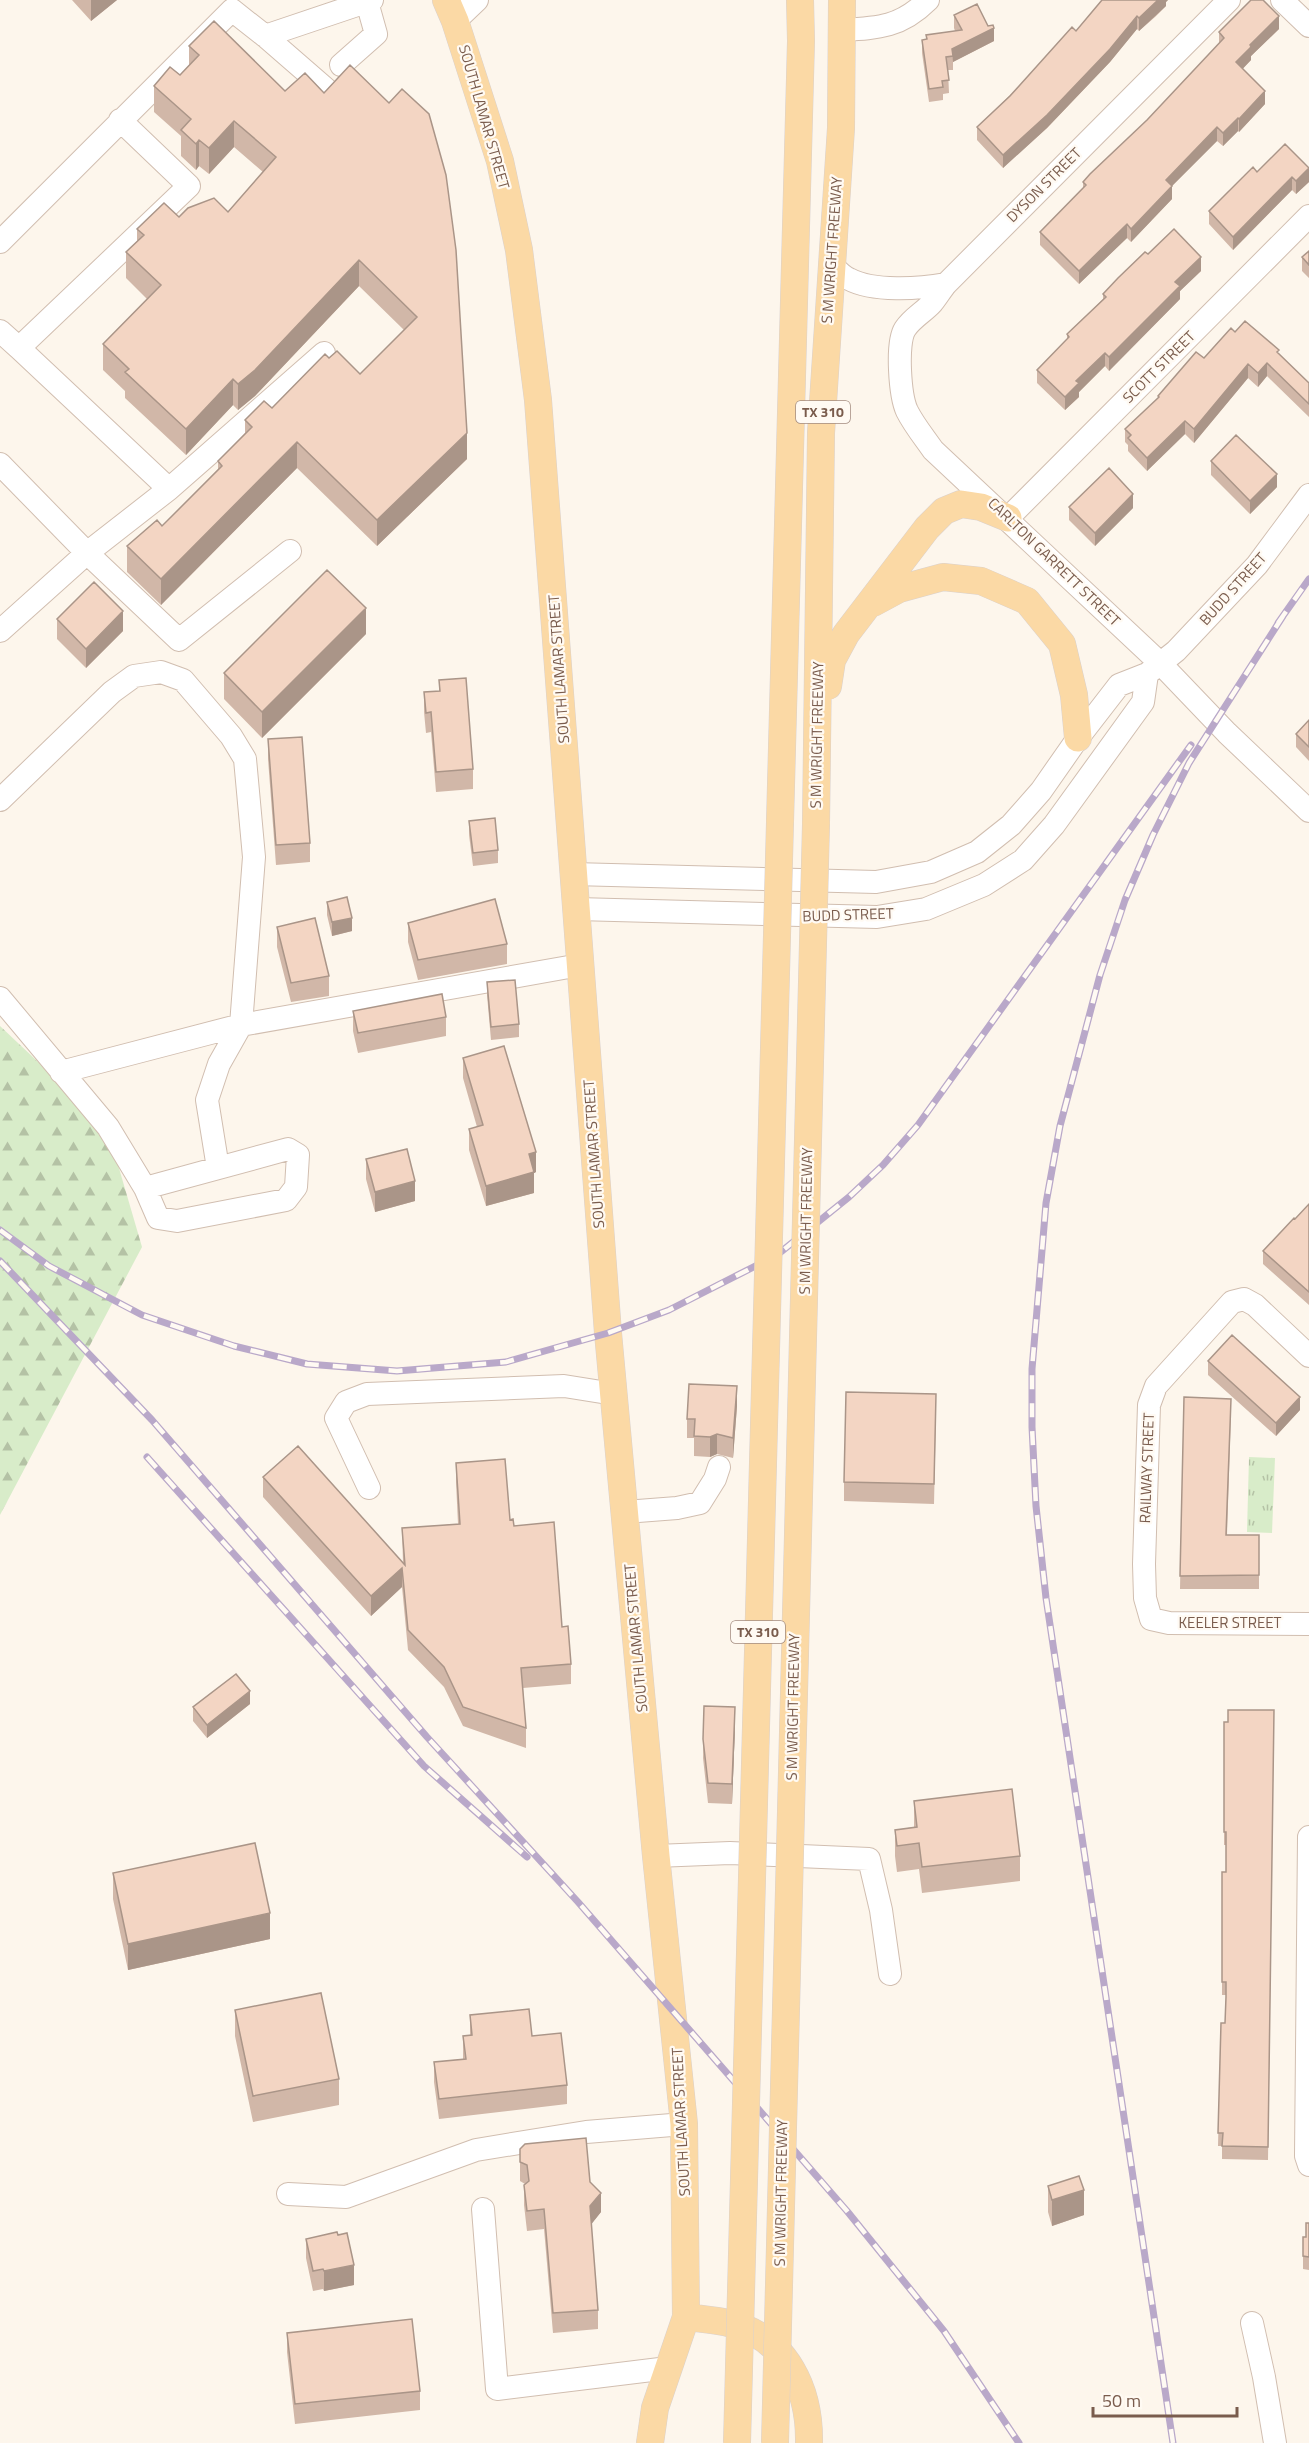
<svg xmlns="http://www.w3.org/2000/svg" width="1309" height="2443" font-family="'Titillium Web',sans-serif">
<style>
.grass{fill:url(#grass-tufts)}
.forest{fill:url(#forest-firs)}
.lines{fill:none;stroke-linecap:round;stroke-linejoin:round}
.minor-casing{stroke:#d1beb0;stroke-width:24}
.major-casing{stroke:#dad1cd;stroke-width:28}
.minor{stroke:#fff;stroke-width:22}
.major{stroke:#fbd9a5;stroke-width:27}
.rail-casing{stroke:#b9a8c9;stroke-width:7}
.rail{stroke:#fffaf3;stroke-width:4.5;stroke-dasharray:14;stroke-linecap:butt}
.major-bridge-casing{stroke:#dad1cd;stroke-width:28;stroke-linecap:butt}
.major-bridge{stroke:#fbd9a5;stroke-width:27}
.wall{fill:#d1b7a8}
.shaded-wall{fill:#aa9588}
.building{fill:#f3d5c3;stroke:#aa9588;stroke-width:1.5}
.labels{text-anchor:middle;stroke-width:4.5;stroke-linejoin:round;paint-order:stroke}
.shield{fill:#fffaf3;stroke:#a28b7f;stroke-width:1.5}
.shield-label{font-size:14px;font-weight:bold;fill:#7a5c4d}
.street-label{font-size:15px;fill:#7a5c4d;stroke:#fffaf3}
</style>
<defs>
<pattern id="grass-tufts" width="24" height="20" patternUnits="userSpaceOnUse" patternTransform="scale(1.5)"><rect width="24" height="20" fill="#d8ecc9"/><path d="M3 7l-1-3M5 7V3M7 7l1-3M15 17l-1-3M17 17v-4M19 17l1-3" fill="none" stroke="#b4c2a5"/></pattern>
<pattern id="forest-firs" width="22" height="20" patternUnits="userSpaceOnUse" patternTransform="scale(1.5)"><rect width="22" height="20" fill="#d8ecc9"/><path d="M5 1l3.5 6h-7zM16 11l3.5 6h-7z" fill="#b4c2a5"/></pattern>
</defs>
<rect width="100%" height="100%" fill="#fdf6ec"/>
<!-- grass -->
<path class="grass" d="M1249,1457L1275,1458L1272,1533L1247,1532Z"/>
<!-- forest -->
<path class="forest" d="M0,1026L107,1127L142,1247L0,1515Z"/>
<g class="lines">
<defs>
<path id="minor" d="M1229,0L946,284C941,290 937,297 932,303C924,312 912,318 905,329C896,343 900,396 907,411C914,425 924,437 933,450L1160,663L1227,733L1309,811
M1282,0L1309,26
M455,21L477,0
M842,30C879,28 901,27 928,0
M265,36L326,89
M341,65L376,34L367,2
M0,242L232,10L265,36L372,0
M831,264C836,269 842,276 849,279C873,292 919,289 946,284
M0,331L19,348L189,186L120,120
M19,348L169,489L324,353
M0,464L87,553L169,489
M1008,518L1309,216
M0,631L87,553L179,640L290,551
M0,800L112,692L134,676L161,672L183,680L231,736L245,759L254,857L241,1025L580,965
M573,874L876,882L931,872L977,852L1011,825L1041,791L1078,738L1119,685L1147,674L1176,651L1257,565L1309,495
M577,909L877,917L926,909L984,885L1023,860L1054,825L1143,702L1147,674
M0,998L108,1127L145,1188L158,1218L177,1221L286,1200L296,1187L298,1155L288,1149L145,1188
M61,1072L241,1025L219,1064L207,1100L218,1168
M1309,1356L1255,1305L1244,1299L1232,1302L1156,1386L1149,1405L1144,1564L1145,1598L1151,1619L1169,1623L1309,1624
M369,1488L336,1418L346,1402L367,1394L564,1386L614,1394
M625,1512L677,1508L700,1503L715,1479L719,1467
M1309,1837L1306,2156L1309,2165
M656,1856L730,1853L869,1859L881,1910L890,1974
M288,2194L346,2197L476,2150L586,2132L684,2124
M483,2209L497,2389L668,2368
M1252,2323L1264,2377L1275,2443"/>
<path id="major" d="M446,0L455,21L500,161L519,250L538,400L608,1333L656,1856L684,2124L686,2317L655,2408L650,2443
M873,603L899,589L943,577L981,581L1027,601L1062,644L1074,695L1078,738
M828,686L832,660L846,634L927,528L944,511L961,504L981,507L1008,518
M780,822L801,41L800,0
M816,824L821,433L841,128L842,0
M686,2317C701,2319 717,2320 732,2324C787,2339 810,2390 809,2443"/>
</defs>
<!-- minor casing -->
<use href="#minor" class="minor-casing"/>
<!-- major casing -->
<use href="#major" class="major-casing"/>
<!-- minor -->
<use href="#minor" class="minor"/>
<!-- major -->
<use href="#major" class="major"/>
<defs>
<path id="rail" d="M1278,623L1309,579
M0,1230L49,1266L142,1315L234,1346L307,1364L397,1371L506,1362L608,1333L669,1310L777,1255L849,1197L883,1165L918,1125L1191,745
M0,1261L152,1420L427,1737L578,1902L847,2211L944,2331L1019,2443
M147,1457L424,1766L527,1857
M1173,2443L1046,1598L1036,1506L1032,1427V1369L1046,1203L1060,1126L1100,975L1125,900L1153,835L1189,763L1283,616"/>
</defs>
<!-- rail casing -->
<use href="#rail" class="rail-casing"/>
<!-- rail -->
<use href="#rail" class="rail"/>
<defs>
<path id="major-bridge" d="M737,2443L780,822
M775,2443L816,824"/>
</defs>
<!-- major-bridge casing -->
<use href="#major-bridge" class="major-bridge-casing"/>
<!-- major-bridge -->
<use href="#major-bridge" class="major-bridge"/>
</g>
<!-- wall -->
<path class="wall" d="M72,0H117L91,21Z
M1102,0H1168L1166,2V6L1155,17L1139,31L1137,29L1110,62L1047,128L1003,168L977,140V127L1076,31Z
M954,15L994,41L953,62V70H948L949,93L943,94V100L929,102L922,53V40H926V35L955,31L954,28Z
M1279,29L1251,56V60L1242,69L1265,104L1239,132L1238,131L1223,146L1217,141L1172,186V199L1131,242L1127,238L1079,284L1040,245V232L1083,189V182L1147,120L1219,44V32Z
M189,46L285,91L324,93L350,65L467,459L377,546L297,468L161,605L127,572V546L162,526L218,469V461L245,433V420L272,408L329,358L360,374L404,330L359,286L255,396L238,410L233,405L186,455L125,398V391L103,370V344L147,299L126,278V252L137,241V229L179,217L228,212L263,172L234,147L209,174L199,166L196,170L181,156V136L154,112V86L180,75L189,65Z
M1285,144L1309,182L1296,194L1292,190L1233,250L1209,224V211L1257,172Z
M1309,251V278L1302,271V257Z
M1148,254L1201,271L1180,291V299L1109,371L1105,366L1079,392V397L1065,410L1037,383V370L1067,339V334L1103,299V294Z
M1235,332L1279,354L1309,383V417L1267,376L1258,387L1248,378L1194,443L1185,434L1147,471L1128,451V445L1125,442V429L1158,399V396Z
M1211,461L1277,487L1250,514L1211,475Z
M1069,507L1133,508L1095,546L1069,520Z
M57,619L123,631L86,668L57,639Z
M366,634L262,738L224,699V673Z
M439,680L473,769V789L436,792L431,732L426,733L424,712V692L439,691Z
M1309,720V761L1296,747V734Z
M268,739L310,843V862L276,865L268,759Z
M469,821L498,850V863L473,866L469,835Z
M327,902L352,931L332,936L327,915Z
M408,923L507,944V964L418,980L408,942Z
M277,927L329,976V996L291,1002L277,947Z
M487,982L519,1024V1037L491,1040L487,995Z
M353,1011L446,1017V1036L358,1053L353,1031Z
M463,1058L536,1172L534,1173V1193L486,1206L469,1150V1129L477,1127L463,1078Z
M366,1159L415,1201L375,1212L366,1179Z
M1309,1204V1305L1263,1264V1251L1295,1219Z
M1208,1361L1300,1410L1276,1436L1208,1375Z
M1184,1397L1231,1412L1227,1535H1259V1589H1180Z
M737,1406L733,1458L717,1454L710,1457L694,1456V1438H687V1419Z
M936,1414L934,1504L844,1501V1482Z
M456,1463L510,1520L514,1526L562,1627L571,1664V1684L523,1688L526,1728V1748L463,1726L444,1687L408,1650L402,1587L371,1616L263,1497V1477L403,1563L402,1528L458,1524L456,1482Z
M250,1704L207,1738L193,1721V1707Z
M704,1706L735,1727L732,1804L708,1803L703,1758Z
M1274,1710L1268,2160L1222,2159V2146H1218L1221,2023H1225L1226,1995H1222V1872H1226V1845H1224V1722H1228Z
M914,1801L1020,1856V1881L922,1893L919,1869L897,1872L895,1856V1830L914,1827Z
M113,1873L270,1939L128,1970L113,1899Z
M235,2010L339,2079V2105L253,2122L235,2036Z
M470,2015L532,2036L567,2085V2104L439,2119L434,2082V2062L463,2059V2036L470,2035Z
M520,2149L590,2182L601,2212L591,2224L598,2310V2329L553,2333L544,2229L527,2231L524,2205V2185L525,2184L520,2181Z
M1048,2186L1084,2215L1052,2226L1048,2212Z
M1309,2223V2270L1303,2269V2237H1306Z
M306,2239L354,2285L324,2291L323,2289L313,2291L306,2258Z
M287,2333L420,2391V2410L295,2424L287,2352Z"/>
<!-- shaded-wall -->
<path class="shaded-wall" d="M91,0H117L91,21Z
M1158,0H1168L1166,2V6L1139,31V18Z
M1137,16V29L1110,62L1047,128L1003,168V155Z
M1279,16V29L1251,56V60L1236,76V62L1250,45Z
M994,28V41L953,62L952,49Z
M1265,91V104L1239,132V119Z
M1238,118V131L1223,146V133Z
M234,121V147L209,174V148Z
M1217,127V141L1172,186V199L1131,242V229L1166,180Z
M199,140V166L196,170V144Z
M1309,168V182L1296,194V181Z
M1292,177V190L1233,250V237Z
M1127,224V238L1079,284V271Z
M1201,257V271L1180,291V299L1109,371V357L1175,282Z
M359,260V286L255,396L238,410V384Z
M1105,353V366L1079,392V397L1065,410V397L1076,381Z
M1267,363V376L1258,387V373Z
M1248,364V378L1194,443V429Z
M233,379V405L186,455V429Z
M1185,421V434L1147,471V458Z
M467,433V459L377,546V520Z
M297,442V468L161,605V579Z
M1277,474V487L1250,514V501Z
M1133,494V508L1095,546V533Z
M366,608V634L262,738V712Z
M123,611V631L86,668V649Z
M352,918V931L332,936V922Z
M536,1152V1172L534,1173V1193L486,1206V1186L529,1154Z
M415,1181V1201L375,1212V1192Z
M737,1386V1406L733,1458V1438Z
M1300,1397V1410L1276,1436V1423Z
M717,1434V1454L710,1457V1437Z
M402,1568V1587L371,1616V1596Z
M250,1691V1704L207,1738V1725Z
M735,1707V1727L732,1804V1784Z
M270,1913V1939L128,1970V1944Z
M1084,2190V2215L1052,2226V2200Z
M601,2193V2212L590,2226V2206Z
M354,2265V2285L324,2291V2271Z"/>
<!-- building -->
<path class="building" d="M1102,0H1158L1139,18L1137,16L1110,49L1047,115L1003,155L977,127L1010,96L1072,27L1076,31Z
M1251,0H1263L1279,16L1250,45L1251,47L1236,62L1265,91L1239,119L1238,118L1223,133L1217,127L1166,180L1172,186L1131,229L1127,224L1079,271L1040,232L1086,185L1083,182L1090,174L1147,120L1224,38L1219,32Z
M977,4L988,26L993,25L994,28L952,49L953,56L946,57L949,80L942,81L943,87L929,89L922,40L927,39L926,35L962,30L954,15Z
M214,21L285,91L305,73L324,93L350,65L389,103L402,89L429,114L446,175L456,250L467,433L377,520L297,442L161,579L127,546L157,520L162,526L222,466L218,461L252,427L245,420L264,401L272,408L325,354L329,358L337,351L360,374L417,317L359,260L255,370L238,384L233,379L186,429L125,372L129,369L103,344L161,285L126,252L144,235L137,229L164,203L179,217L188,208L214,198L228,212L276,157L234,121L209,148L199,140L196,144L181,130L191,119L154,86L170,67L180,75L199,55L189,46Z
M1285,144L1309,168L1296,181L1292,177L1233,237L1209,211L1253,167L1257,172Z
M1174,229L1201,257L1175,282L1180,286L1109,357L1105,353L1076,381L1079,383L1065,397L1037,370L1069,337L1067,334L1106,297L1103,294L1118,278L1145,252L1148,254Z
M1309,251V265L1302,257Z
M1245,321L1279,350L1277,352L1309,383V404L1267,363L1258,373L1248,364L1194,429L1185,421L1147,458L1128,438L1131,435L1125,429L1159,397L1158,396L1196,352L1204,358L1231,328L1235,332Z
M1236,435L1277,474L1250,501L1211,461Z
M1109,468L1133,494L1095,533L1069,507Z
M327,570L366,608L262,712L224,673Z
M94,582L123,611L86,649L57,619Z
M466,678L473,769L436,772L431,712L426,713L424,692L440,691L439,680Z
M1309,720V747L1296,734Z
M302,737L310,843L276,845L268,739Z
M495,818L498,850L473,853L469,821Z
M347,897L352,918L332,922L327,902Z
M495,899L507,944L418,960L408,923Z
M315,918L329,976L291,983L277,927Z
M515,980L519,1024L491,1027L487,982Z
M442,994L446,1017L358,1033L353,1011Z
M504,1046L536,1152L529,1154L534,1172L486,1186L469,1129L483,1125L463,1058Z
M407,1149L415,1181L375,1192L366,1159Z
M1309,1204V1292L1263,1251L1294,1218L1295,1219Z
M1232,1335L1300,1397L1276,1423L1208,1361Z
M689,1384L737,1386L733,1438L717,1434L710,1437L694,1436L695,1419H687Z
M846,1392L936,1394L934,1484L844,1482Z
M1184,1397L1231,1399L1226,1535H1259V1575L1180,1576Z
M298,1446L405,1565L402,1528L460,1524L456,1463L505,1459L510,1520L513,1519L514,1526L554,1522L562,1627L568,1626L571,1664L521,1668L526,1728L463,1707L444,1667L408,1630L402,1568L371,1596L263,1477Z
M236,1674L250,1691L207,1725L193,1707Z
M704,1706L735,1707L732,1784L708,1783L703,1739Z
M1228,1710H1274L1268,2147L1222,2146L1223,2133H1218L1221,2023H1225L1226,1997V1982H1222V1872H1226V1832H1224V1722H1228Z
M1012,1789L1020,1856L922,1867L919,1843L897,1846L895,1830L917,1827L914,1801Z
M255,1843L270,1913L128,1944L113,1873Z
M321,1993L339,2079L253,2096L235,2010Z
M529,2009L532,2036L561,2033L567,2085L439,2099L434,2062L466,2059L463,2036L472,2035L470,2015Z
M586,2138L590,2182L601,2193L590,2206L598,2310L553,2313L544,2209L527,2211L524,2185L529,2181L527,2165L520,2162V2149L525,2144Z
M1079,2176L1084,2190L1052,2200L1048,2186Z
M1306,2223H1309V2257L1303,2256V2237H1306Z
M337,2232L338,2235L347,2233L354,2265L324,2271L323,2269L313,2271L306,2239Z
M412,2319L420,2391L295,2404L287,2333Z"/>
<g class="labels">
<!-- shield labels -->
<g class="shield">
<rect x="796" y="401" width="54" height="22" rx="4.5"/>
<rect x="731" y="1621" width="54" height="22" rx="4.5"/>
</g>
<g class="shield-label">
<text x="823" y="417">TX 310</text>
<text x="758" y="1637">TX 310</text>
</g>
<!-- street labels -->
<g class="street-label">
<text transform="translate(484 117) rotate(74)" y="5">SOUTH LAMAR STREET</text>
<text transform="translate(1044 185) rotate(-45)" y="5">DYSON STREET</text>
<text transform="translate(832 250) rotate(-86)" y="5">S M WRIGHT FREEWAY</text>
<text transform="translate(1159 367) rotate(-45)" y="5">SCOTT STREET</text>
<text transform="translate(1054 562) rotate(44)" y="5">CARLTON GARRETT STREET</text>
<text transform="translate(1233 589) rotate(-48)" y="5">BUDD STREET</text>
<text transform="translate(559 669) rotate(-94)" y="5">SOUTH LAMAR STREET</text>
<text transform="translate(817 735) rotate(-89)" y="5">S M WRIGHT FREEWAY</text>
<text transform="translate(848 915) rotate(-2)" y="5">BUDD STREET</text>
<text transform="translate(594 1154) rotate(-94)" y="5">SOUTH LAMAR STREET</text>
<text transform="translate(806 1221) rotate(-89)" y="5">S M WRIGHT FREEWAY</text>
<text transform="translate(1147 1468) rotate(-88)" y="5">RAILWAY STREET</text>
<text x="1230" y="1628">KEELER STREET</text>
<text transform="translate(636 1638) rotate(-95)" y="5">SOUTH LAMAR STREET</text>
<text transform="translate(793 1707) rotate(-89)" y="5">S M WRIGHT FREEWAY</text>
<text transform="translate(681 2122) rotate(-93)" y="5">SOUTH LAMAR STREET</text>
<text transform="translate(781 2193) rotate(-89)" y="5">S M WRIGHT FREEWAY</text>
</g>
</g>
<!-- scale -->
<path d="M1093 2407v9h144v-9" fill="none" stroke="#7a5c4d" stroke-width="3"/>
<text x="1102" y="2407" font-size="18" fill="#7a5c4d" stroke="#fffaf3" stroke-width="4.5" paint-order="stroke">50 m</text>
</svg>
